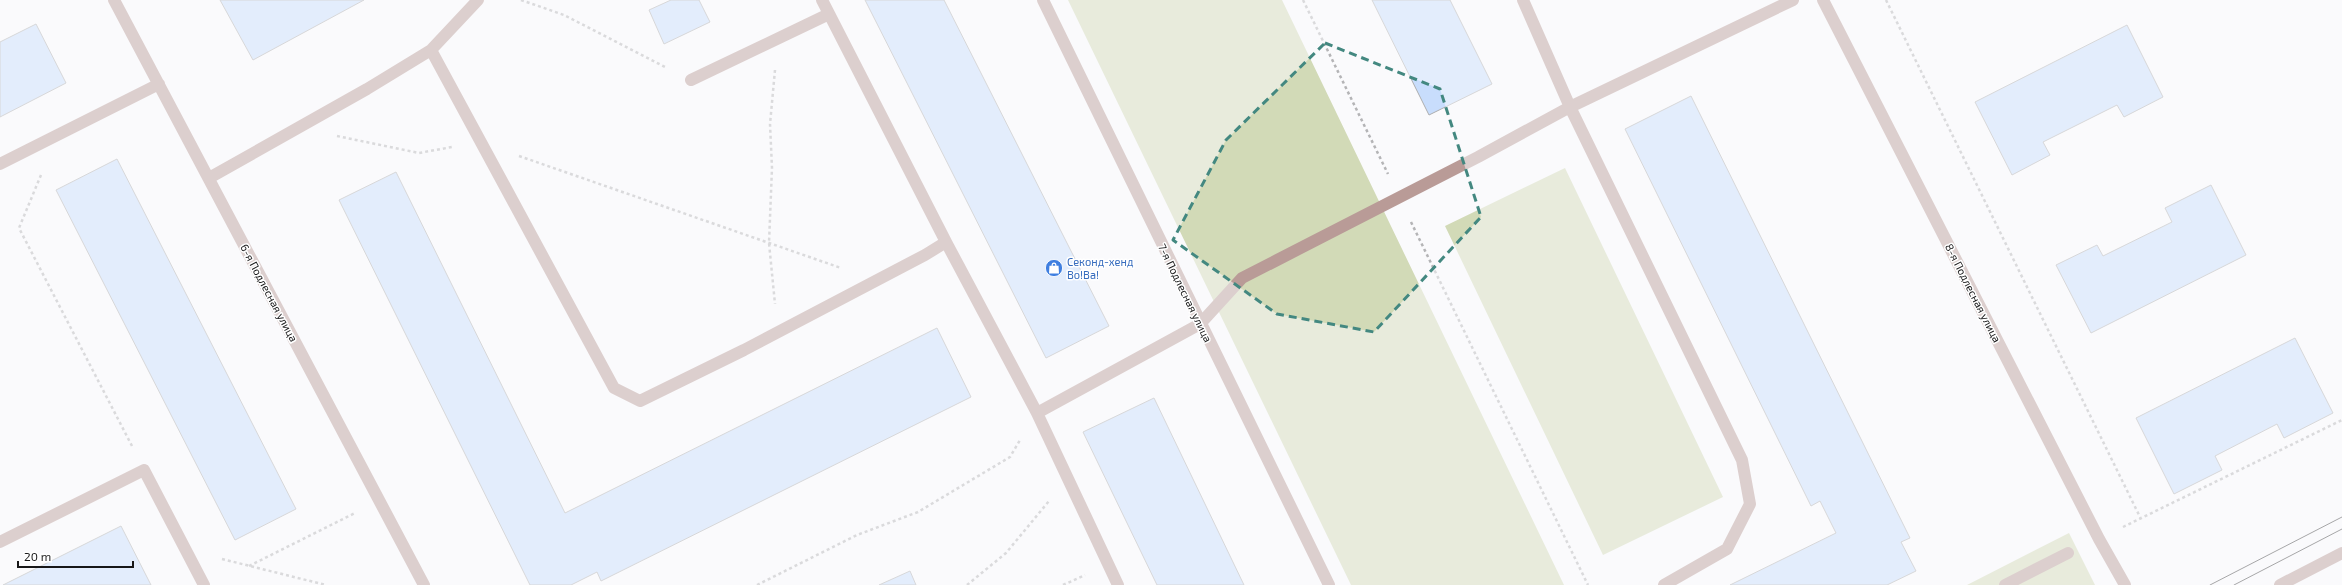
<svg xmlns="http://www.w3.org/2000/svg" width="2342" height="585" font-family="'Exo 2',sans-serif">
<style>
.green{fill:#d2dab7}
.building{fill:#c8ddfc;stroke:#adaeaf}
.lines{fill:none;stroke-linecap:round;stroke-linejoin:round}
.path{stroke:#b4b4b6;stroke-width:2.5;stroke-dasharray:3 3;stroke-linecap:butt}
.minor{stroke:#b99b97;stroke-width:12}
.tram{stroke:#424243;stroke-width:1}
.marked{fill:none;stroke:#438880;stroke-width:3;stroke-dasharray:8 5;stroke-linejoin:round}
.labels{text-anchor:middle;stroke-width:3;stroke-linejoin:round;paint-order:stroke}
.shop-label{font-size:11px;fill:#366cbe;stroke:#fff;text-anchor:start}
.street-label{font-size:11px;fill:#171718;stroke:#fff}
</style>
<rect width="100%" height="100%" fill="#fafafc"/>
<!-- green -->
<path class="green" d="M1068,0H1282L1564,585H1351Z
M1565,168L1723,497L1603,555L1445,226Z
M2069,533L2095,585H1967Z"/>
<!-- building -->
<path class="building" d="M220,0H364L253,60Z
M671,0H699L710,22L664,44L649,10Z
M865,0H944L1109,326L1046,358Z
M1372,0H1450L1492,84L1429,115Z
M36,24L66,83L0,117V42Z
M2127,25L2163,97L2124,117L2117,105L2043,142L2050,155L2012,175L1975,102Z
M1691,96L1910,538L1901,542L1916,571L1887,585H1730L1836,533L1820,501L1811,506L1625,129Z
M117,159L296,509L235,540L56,190Z
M396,172L565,513L937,328L971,397L601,581L597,572L571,585H530L339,200Z
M2211,185L2246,255L2091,333L2056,265L2097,245L2103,256L2172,222L2165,208Z
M2295,338L2333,413L2284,438L2277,424L2215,456L2222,470L2174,494L2136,418Z
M1154,398L1244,585H1157L1083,432Z
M121,526L151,585H3Z
M910,571L916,585H879Z"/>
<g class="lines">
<!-- path -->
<path class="path" d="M521,0L564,15L667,68
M1303,0L1388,174
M1886,0L2141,519
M775,70L770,124L772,168L769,243L775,304
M337,136L419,153L452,147
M519,156L841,268
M41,175L19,228L132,446
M1411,222L1588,585
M2123,527L2342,420
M222,559L326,585
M249,566L355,513
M757,585L857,535L918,512L1010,457L1020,440
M967,585L1006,553L1049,501
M1063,585L1085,575"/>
<!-- minor -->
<path class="minor" d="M114,0L424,585
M822,0L946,242
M1043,0L1329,585
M1523,0L1570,107L1742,460L1750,504L1727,549L1664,585
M1823,0L2099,539L2125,585
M431,50L614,388L640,401L744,350L925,255L946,242L1037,413L1118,585
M691,80L829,14
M0,164L159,84
M209,178L367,89L431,50L478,0
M1037,413L1200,324L1242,278L1478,157L1570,107L1793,0
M0,542L144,470L204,585
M2005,585L2068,553
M2280,585L2342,553"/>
<!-- tram -->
<path class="tram" d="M2210,585L2342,517
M2234,585L2342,529"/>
</g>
<!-- marked area -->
<path d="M0 0H2342V585H0ZM1325,43L1440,89L1481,217L1374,332L1277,314L1173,240L1226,140Z" fill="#fafafc" fill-opacity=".55" fill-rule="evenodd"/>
<path class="marked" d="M1325,43L1440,89L1481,217L1374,332L1277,314L1173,240L1226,140Z"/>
<!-- icons -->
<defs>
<symbol id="shop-disc" viewBox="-11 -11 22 22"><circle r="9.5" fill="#3f7fe0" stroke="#fff"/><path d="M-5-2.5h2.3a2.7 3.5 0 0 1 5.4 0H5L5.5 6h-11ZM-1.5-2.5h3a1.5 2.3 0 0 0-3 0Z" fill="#fff"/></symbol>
</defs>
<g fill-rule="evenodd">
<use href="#shop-disc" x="1044" y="258" width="20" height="20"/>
</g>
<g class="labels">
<!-- shop labels -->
<g class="shop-label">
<text x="1067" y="266">Секонд-хенд<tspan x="1067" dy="13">Во!Ва!</tspan></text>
</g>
<!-- street labels -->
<g class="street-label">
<text transform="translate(269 293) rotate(62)" y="4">6-я Подлесная улица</text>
<text transform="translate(1185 293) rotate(64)" y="4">7-я Подлесная улица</text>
<text transform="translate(1973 293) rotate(63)" y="4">8-я Подлесная улица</text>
</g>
</g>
<!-- scale -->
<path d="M18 561v6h115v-6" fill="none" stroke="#171718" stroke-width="2"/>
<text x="24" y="561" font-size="12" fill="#171718" stroke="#ffffff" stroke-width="3" paint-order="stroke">20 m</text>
</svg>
